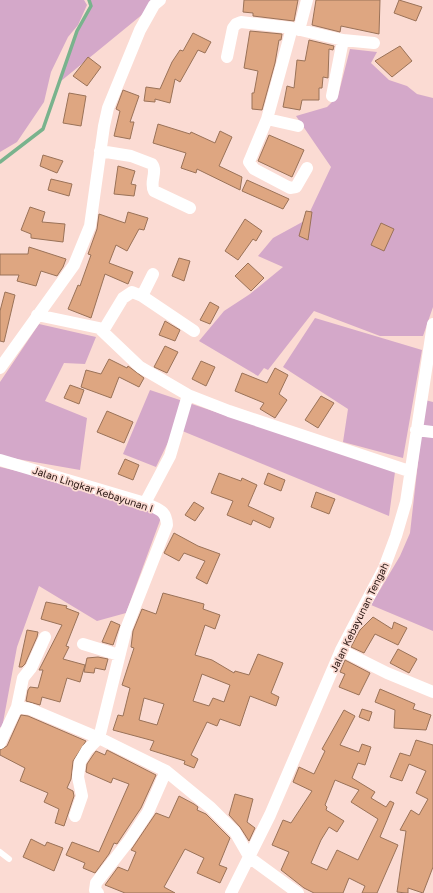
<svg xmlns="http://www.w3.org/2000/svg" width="433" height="893" font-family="'Golos Text',sans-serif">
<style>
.green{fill:#d4a8c9}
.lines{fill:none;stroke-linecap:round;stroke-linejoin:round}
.stream{stroke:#79b38d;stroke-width:3.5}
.building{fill:#dea681;stroke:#9a7258;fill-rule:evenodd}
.lane{stroke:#fff;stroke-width:6}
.street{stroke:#fff;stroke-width:12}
.labels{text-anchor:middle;stroke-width:3.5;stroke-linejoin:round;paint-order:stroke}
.street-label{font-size:10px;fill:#25130f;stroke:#fbdbd3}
</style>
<rect width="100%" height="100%" fill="#fbdbd3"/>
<!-- green -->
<path class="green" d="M0,0H84L87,5L78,25L68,37L51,72L44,102L17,142L0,152Z
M89,0H160L61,81L77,31L91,6Z
M350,49L377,52L371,63L389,80L407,86L417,94L433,98V307L423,336H380L314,311L268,370L264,368L258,376L199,341L224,311L250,294L283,267L258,256L273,238L306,220L331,167L296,116L327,107L338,96Z
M315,318L422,350L403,458L343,442L348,409L283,367Z
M39,324L96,337L85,364L64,363L45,401L87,418L80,470L0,456V382Z
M150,390L395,472L389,516L175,428L156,467L123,454Z
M425,400L433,402V631L371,605L400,556L410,533Z
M0,467L99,490L162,515L126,613L97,621L39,586L17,647L2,728L0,727Z"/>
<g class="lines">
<!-- stream -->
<path class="stream" d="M0,162L43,129L77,31L91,6L89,0"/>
</g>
<!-- building -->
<path class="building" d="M244,0H298L294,21L253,16V13L243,12Z
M316,0H380L379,34L341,26L340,32L312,25Z
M399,0L422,7L416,21L394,13Z
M250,31L282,34L281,40H279L275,63L262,110L252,109V93H254L258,71L244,68Z
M193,33L211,42L205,53L198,50L180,82L175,79L170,103L155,99V102L144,101L146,87L160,89L172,62L180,50L183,51Z
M309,40L334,46L333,50L329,49L328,78L323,77L322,88H319V100H302L300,110L283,107L287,86L294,88L297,60L305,61Z
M400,46L412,61L392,77L375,61Z
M88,57L101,67L87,86L73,76Z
M123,90L139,96L130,122H134L130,139L114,136L120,111L116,109Z
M69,93L86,96L81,126L63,123Z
M158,124L190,134L191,132L215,143L220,131L232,137L219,166L242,177L240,190L197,169L196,173L181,168L186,153L153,143Z
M269,135L304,150L292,177L258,161Z
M43,155L63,161L57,173L40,166Z
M118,166L135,171L131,184L136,185L134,196L114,194Z
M51,179L72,184L69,196L48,190Z
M247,180L289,199L283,209L242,191Z
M30,207L45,212L42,222L65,224L63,242L31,238V234L21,230Z
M306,211L312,212L308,240L299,236Z
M128,212L148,218L144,230L139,229L127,251L116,245L109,263L133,272L128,284L105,274L91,318L68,309L78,285L80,286L91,255L88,254L97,229L99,214L125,223Z
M245,219L262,231L256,241L253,239L238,260L225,251Z
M381,223L394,229L384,251L371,245Z
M29,247L66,259L63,267L57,276L41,271L36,286L17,281L19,275H0V254H28Z
M179,258L190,261L184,281L172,276Z
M248,263L264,278L251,291L235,276Z
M5,292L15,295L4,342L0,341V311Z
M210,302L219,307L210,324L200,320Z
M165,321L180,330L175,341L159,335Z
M165,346L178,352L167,373L154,367Z
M109,359L127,368L128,366L144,378L139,387L119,377L111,398L81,387L86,370L101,374Z
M201,361L215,367L206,386L192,379Z
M275,368L288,375L279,394L287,400L275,418L260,409L264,403L235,391L242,373L267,383Z
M70,385L84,390L79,404L64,398Z
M321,396L334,403L318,428L305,420Z
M107,411L133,422L124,443L97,432Z
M125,459L139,465L133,480L118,474Z
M219,473L241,481L242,478L257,485L248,506L274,518L270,528L253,520L251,525L227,515L233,501L211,493Z
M268,473L285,480L281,491L264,484Z
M316,492L335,499L329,514L311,507Z
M194,502L204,508L195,521L185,515Z
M174,533L198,546L220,554L207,584L196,578L205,561L184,553L179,561L164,553Z
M163,593L204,604L203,609L220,615L215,629L205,625L195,655L212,660L234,673L235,671L249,675L258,654L283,663L271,693L279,697L276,706L250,696L240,726L220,719L217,726L207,722L191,755L198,759L194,768L184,764L185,761L150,750L154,741L113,730L118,715L123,716L130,688L122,685L134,648L131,647L133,631L142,609L156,614ZM202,674L230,685L224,702L213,698L209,706L193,701ZM144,698L164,704L157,725L139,720Z
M46,602L67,606L66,608L79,613L66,646L69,647L63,659L85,665L80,682L67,678L60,702L42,697L40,705L26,701L28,690L30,687L38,688L43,670H39L62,625L41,619Z
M373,617L392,629L394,622L407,628L398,645L375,634L364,653L351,647L360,630Z
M111,621L120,625L113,645L102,642Z
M27,630L38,632L37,637L25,664L22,667H19Z
M398,649L417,659L409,673L390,663Z
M98,657L108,659L105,670L95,668L94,673L84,672L87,658Z
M345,660L370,673L359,695L339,687L345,674L340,672Z
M380,689L415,704L413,709L431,715L426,730L394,728L395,710L375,702Z
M362,709L372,712L369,721L359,717Z
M344,710L355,716L340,745L359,752L362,744L371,747L365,765L358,763L352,778L375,792L371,798L386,807L390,801L394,803L380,837L398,845L377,893H362L365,886L349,878L343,893H314L304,888L281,870L289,852L272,845L283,820L291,823L312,791L293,782L299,767L314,774L325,751L322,749ZM335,780L359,790L351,802L378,819L358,860L337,850L327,870L311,863L321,840L329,827L337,832L344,821L326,810L327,807L325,805Z
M21,715L28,716L86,741L73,761L71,779L67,788L73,791L74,796L64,826L55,823L59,809L44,802L48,793L20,781L25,768L0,755V750L7,746Z
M416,740L433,745V867L423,893L408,888V893H406L397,892L406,831L400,830L411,810L419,815L428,799L416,793L426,771L409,764L402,781L390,777L400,753L410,756Z
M107,750L156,775L141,808L117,844L114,843L109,854L95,873L83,868L85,863L66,855L72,842L99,852L129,784L113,778L111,783L86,772L87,764L93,755L96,751L105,755Z
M235,794L253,799L247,822L255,828L249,841L240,827L229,815Z
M179,796L194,804L198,807L197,810L206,814L230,838L219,865L227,868L220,883L197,873L204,858L185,849L164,887L175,893H125L105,885L118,867L128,871L136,852L131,850L156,813L169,818Z
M31,839L45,846L47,842L63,848L54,871L23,857Z"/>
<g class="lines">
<!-- lane -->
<path class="lane" d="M0,852L9,859"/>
<!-- street -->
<path class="street" d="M292,28L267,119L249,162L254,169L290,188L296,187L307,168
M299,30L307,0
M227,57L233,28L236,24L241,22L292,28L343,40L374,43
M332,96L343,40
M267,119L298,126
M100,151L131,156L152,164C158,172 149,182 154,191L190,208
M142,296L153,274
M37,315L99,328L140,367L188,395L229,411L409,471
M103,331L123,298L132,292L142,296L194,331
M0,368L74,265L90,226L104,126L108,108L140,30L154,5L160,0
M416,430L433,432
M0,460L145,503C158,510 166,509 167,525L126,629L99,738L87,750L80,762L78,777L82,796L75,816
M145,503L170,456L188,395
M83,644L119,655
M341,650L387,673L433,692
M17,707L23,678L31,668L45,637
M0,743L17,707L30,709L99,738L166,771L211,808L235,832L250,858L298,893
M98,893L95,890L96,883L128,842L148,812L166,771
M231,893L270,815L341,650L384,568L396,536L406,502L433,324"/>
</g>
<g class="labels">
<!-- street labels -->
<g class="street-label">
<text transform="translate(93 489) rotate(18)" y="4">Jalan Lingkar Kebayunan I</text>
<text transform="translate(359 617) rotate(-64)" y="4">Jalan Kebayunan Tengah</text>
</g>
</g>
</svg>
